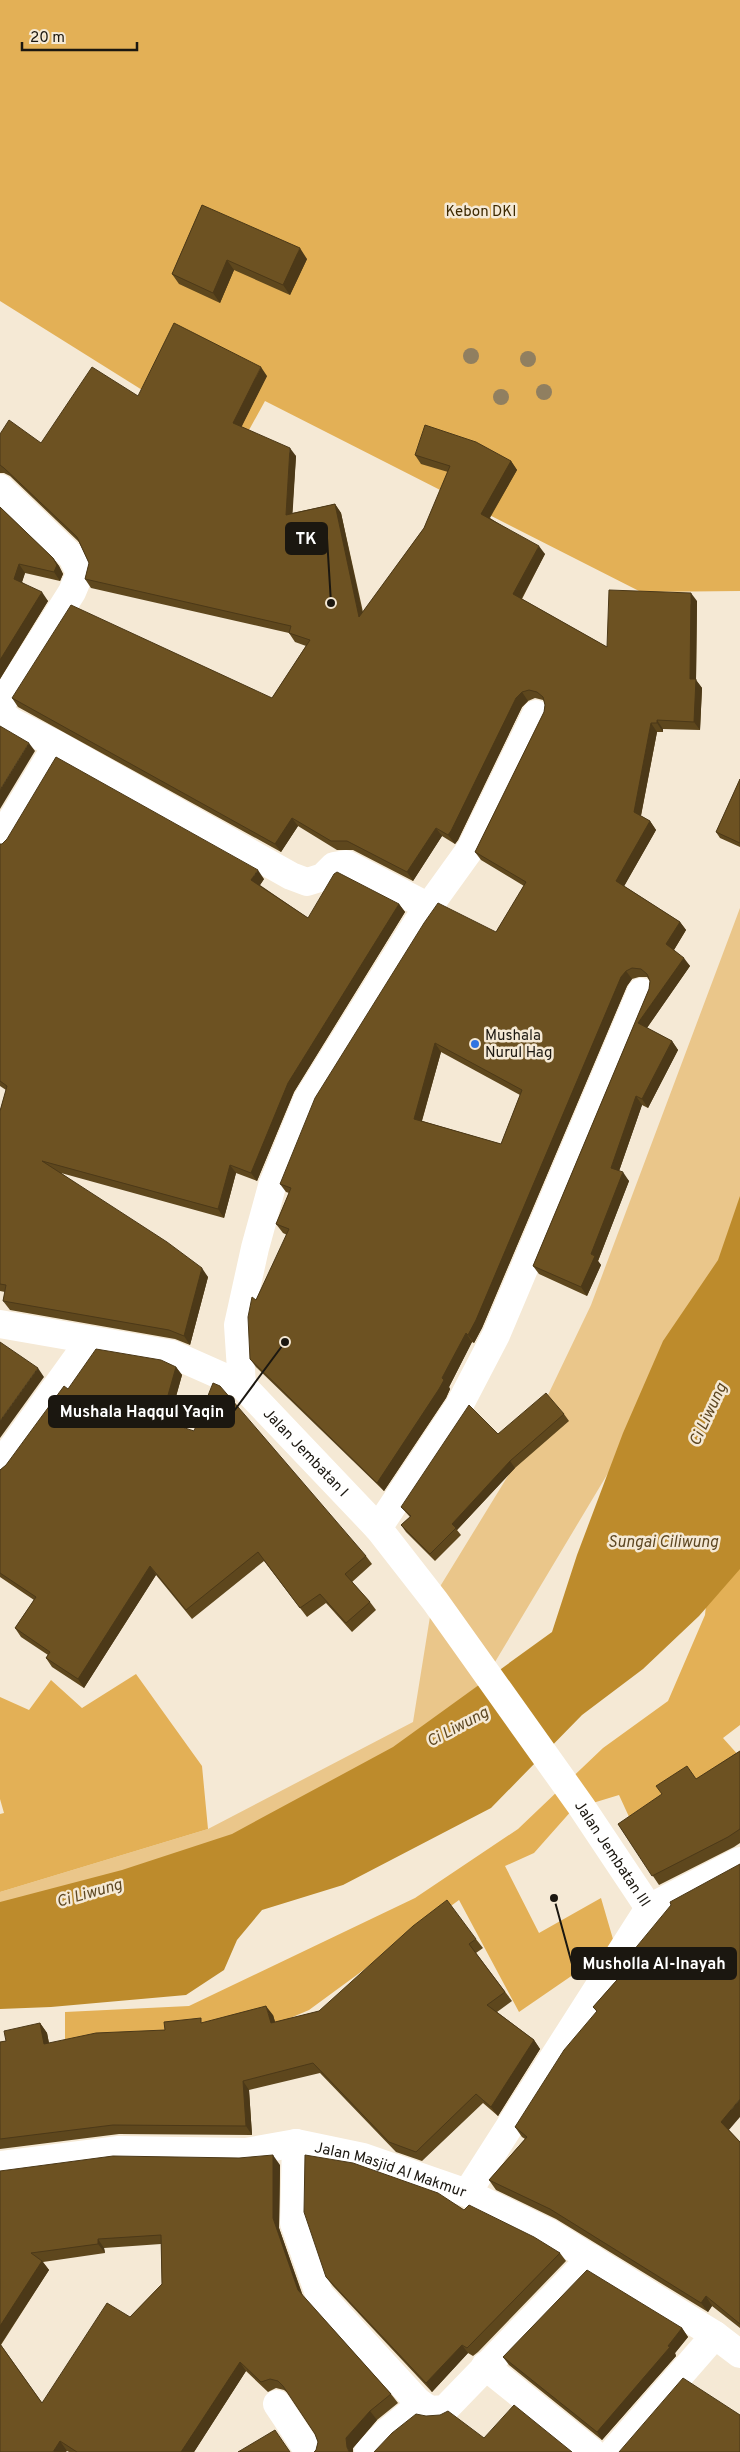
<svg xmlns="http://www.w3.org/2000/svg" width="740" height="2452" font-family="Overpass,sans-serif">
<style>
.green{fill:#eac68a}
.forest{fill:#e3b056}
.water{fill:#bd8b2c}
.lines{fill:none;stroke-linecap:round;stroke-linejoin:round}
.minor{stroke:#fff;stroke-width:28}
.tree{fill:#907f60}
.wall{fill:#5e471d;fill-rule:evenodd}
.shaded-wall{fill:#4c3918}
.building{fill:#6d5222;stroke:#4c3918;fill-rule:evenodd}
.poi-dot{fill:#3074e1;stroke:#f5e9d5;stroke-width:2}
.labels{text-anchor:middle;stroke-width:5;stroke-linejoin:round;paint-order:stroke}
.park-label{font-size:15px;fill:#3d2900;stroke:#f5e9d5}
.poi-label{font-size:15px;fill:#1b1710;stroke:#f5e9d5;text-anchor:start}
.street-label{font-size:15px;fill:#1b1710;stroke:#f5e9d5}
.water-label{font-size:16px;font-style:italic;fill:#5d4722;stroke:#f5e9d5}
.leader{fill:none;stroke:#1b1710;stroke-width:2}
.callout-dot{fill:#1b1710;stroke:#f5e9d5;stroke-width:2}
.callout{fill:#1b1710;stroke:#1b1710;stroke-width:2}
.callout-label{font-size:16px;text-anchor:middle;font-weight:bold;fill:#fff}
</style>
<rect width="100%" height="100%" fill="#f5e9d5"/>
<!-- green -->
<path class="green" d="M740,908V1232L641,1418L480,1687L463,1743L0,1932V1892L208,1829L413,1722L433,1598L514,1466L591,1305Z"/>
<!-- forest -->
<path class="forest" d="M0,0H740V591L641,592L265,401L238,450L0,301Z
M740,1466V1725L723,1738L740,1757L636,1832L619,1795L573,1809L534,1853L505,1866L539,1933L601,1898L615,1946L519,2012L459,1900L309,2010L267,2028L65,2067V2012L189,2006L415,1898L518,1829L603,1748L668,1701L705,1615L717,1502Z
M136,1674L202,1766L208,1829L0,1892V1814L4,1813L0,1799V1697L29,1710L51,1680L82,1708Z"/>
<!-- water -->
<path class="water" d="M740,1196V1569L699,1616L643,1669L582,1715L491,1808L343,1885L262,1910L237,1940L224,1970L186,1995L51,2007L0,2009V1902L122,1870L232,1834L393,1747L552,1632L577,1555L623,1433L663,1341L718,1260Z"/>
<g class="lines">
<!-- minor -->
<g class="minor">
<path d="M0,488L72,557L80,573L72,592L0,706L4,716L12,722L57,745L291,876L307,882L323,877L334,866L346,864L429,907"/>
<path d="M0,839L57,745"/>
<path id="s1" d="M0,1324L172,1354L242,1385L378,1528L435,1601L581,1806L649,1908"/>
<path d="M242,1385L238,1325L255,1248L272,1186L307,1100L417,923L471,848L536,714"/>
<path d="M0,1465L90,1340"/>
<path d="M378,1528L459,1406L496,1335L641,992"/>
<path d="M296,2143L294,2223L319,2294L419,2403L431,2410L445,2409L591,2258"/>
<path id="s2" d="M0,2165L119,2150L246,2152L296,2143L363,2157L467,2193L548,2232L715,2335L740,2354"/>
<path d="M467,2193L649,1908L740,1861"/>
<path d="M485,2366L592,2452"/>
<path d="M277,2404L309,2452"/>
<path d="M368,2452L388,2431L421,2404"/>
<path d="M613,2452L715,2335"/>
</g>
</g>
<!-- trees -->
<g class="tree">
<circle cx="471" cy="356" r="8"/>
<circle cx="528" cy="359" r="8"/>
<circle cx="544" cy="392" r="8"/>
<circle cx="501" cy="397" r="8"/>
</g>
<!-- wall -->
<path class="wall" d="M202,205L307,259L290,295L234,270L220,303L179,284L172,274Z
M267,376L241,427L296,456L292,513L335,504L341,513L363,612L424,528L448,472L421,464L415,455L511,461L517,470L490,518L545,554L522,599L607,647L697,601L696,680L702,688L700,730L663,729V732H657L641,816L650,821L656,830L624,886L680,922L686,930L674,950L690,966L647,1028L672,1041L678,1050L648,1108L642,1105L619,1171L629,1181L598,1261L601,1265L587,1296L539,1274L533,1266L649,989L650,981L647,977H639L632,979L627,986L482,1328L474,1343L472,1342L449,1387L450,1389L446,1398L384,1491L256,1367L250,1359L256,1300L287,1235L283,1233L276,1224L289,1193L286,1192L280,1184L496,932L524,886L481,860L475,852L544,712L545,705L544,701L543,700L535,698L528,701L522,707L458,840L455,844L442,836L413,881L353,850H337L298,826L281,852L18,707L12,698H272L306,646L295,642L289,633L91,588L85,579L89,563L79,542L10,476L4,473H0V434L41,443L138,396ZM441,1052L520,1095L501,1144L422,1121Z
M0,507L53,558L59,566L63,574L60,581L25,573L22,582L48,601L0,679Z
M740,779V847L720,838L716,832Z
M0,844L264,879L260,885L308,918L399,904L405,912L294,1092L257,1181L236,1173L224,1218L61,1173L208,1277L190,1345L175,1339L10,1310L3,1301L5,1292L0,1291V1111L6,1090L0,1086Z
M176,1367L182,1375L169,1422L366,1556L372,1564L352,1582L370,1602L376,1610L352,1632L326,1603L307,1617L264,1561L192,1619L156,1575L84,1688L52,1667L46,1658L48,1655L21,1637L15,1628L34,1600L0,1577V1470L6,1465L68,1389Z
M564,1414L569,1421L515,1468L457,1530L461,1535L435,1561L406,1532L401,1525L410,1517L401,1507L498,1434Z
M740,1751V1843L734,1847L659,1885L618,1824L697,1779Z
M740,1864L729,2130L740,2142V2328L712,2306L708,2312L556,2219L496,2190L489,2180L525,2139L522,2137L515,2127L597,2012L593,2007L623,1973L619,1968Z
M476,1939L483,1948L476,1953L512,2001L497,2012L534,2040L540,2049L498,2116L483,2103L422,2161L396,2152L320,2073L249,2090L252,2135L119,2134L0,2149V2042L6,2041L40,2023L47,2033L49,2043L165,2030L204,2023L273,2015L275,2022L319,2011Z
M280,2165L279,2228L303,2296L391,2394L398,2403L377,2420L353,2448L316,2450L318,2442L315,2434L289,2394L284,2390L276,2388L268,2392L246,2371L194,2452H69L67,2451L0,2452V2171ZM161,2244L162,2284L130,2317L42,2403L1,2345L49,2270L43,2262L105,2253L104,2248Z
M464,2210L560,2253L566,2261L478,2352L473,2356L468,2353L432,2392L333,2286L326,2277Z
M682,2328L688,2337L675,2353L676,2356L602,2440L509,2365L503,2357Z"/>
<!-- shaded-wall -->
<path class="shaded-wall" d="M300,248L307,259L290,295L283,285Z
M227,260L234,270L220,303L213,293Z
M261,367L267,376L239,432L233,423Z
M290,448L296,456L292,523L286,515Z
M511,461L517,470L487,522L481,514Z
M335,504L341,513L365,626L359,617Z
M539,546L545,554L519,603L513,594Z
M53,558L59,566L63,574L60,581L54,572Z
M19,564L25,573L20,588L14,579Z
M42,592L48,601L0,679V660Z
M691,593L697,601L696,680L702,688L700,730L694,722L690,679Z
M522,692L528,701L522,707L458,840L455,844L448,835L516,698Z
M657,720L663,729V732L657,723Z
M651,723L657,732L640,820L634,812Z
M29,743L35,751L0,809V790Z
M292,818L298,826L281,852L275,844Z
M650,821L656,830L622,890L616,881Z
M436,828L442,836L413,881L407,872Z
M258,870L264,879L258,888L251,880Z
M399,904L405,912L294,1092L257,1181L251,1173L288,1083Z
M680,922L686,930L672,953L666,944Z
M684,958L690,966L644,1032L638,1023Z
M626,971L632,979L627,986L482,1328L474,1343L468,1335L621,977Z
M672,1041L678,1050L648,1108L642,1099Z
M435,1043L441,1052L420,1127L414,1119Z
M636,1096L642,1105L617,1177L611,1168Z
M230,1165L236,1173L224,1218L218,1209Z
M623,1172L629,1181L598,1261L601,1265L587,1296L581,1287L591,1254Z
M202,1268L208,1277L190,1345L184,1336Z
M466,1333L472,1342L449,1387L450,1389L446,1398L384,1491L377,1483L442,1378Z
M176,1367L182,1375L167,1428L161,1420Z
M38,1368L44,1377L0,1438V1421Z
M510,1461L515,1468L457,1530L452,1524Z
M150,1566L156,1575L84,1688L78,1679Z
M266,2006L273,2015L278,2032L271,2023Z
M40,2023L47,2033L51,2054L44,2044Z
M534,2040L540,2049L498,2116L491,2107Z
M243,2081L249,2090L252,2135L246,2126Z
M740,2099V2117L728,2131L721,2122Z
M273,2155L280,2165L279,2228L304,2300L298,2290L273,2218Z
M98,2239L104,2248L105,2253L98,2244Z
M42,2261L49,2270L0,2345V2326Z
M706,2296L712,2306L708,2312L701,2303Z
M682,2328L688,2337L675,2353L676,2356L602,2440L597,2432Z
M462,2345L468,2353L432,2392L426,2383Z
M240,2362L246,2371L194,2452H181Z
M370,2411L377,2420L353,2448V2452H349L347,2447L346,2438Z
M60,2441L67,2451L66,2452H53Z"/>
<!-- building -->
<path class="building" d="M202,205L300,248L283,285L227,260L213,293L172,274Z
M174,323L261,367L233,423L290,448L286,515L335,504L359,617L424,528L450,466L415,455L425,425L476,442L511,461L481,514L539,546L513,594L607,647L609,590L691,593L690,679H696L694,722L657,720V723H651L634,812L650,821L616,881L680,922L666,944L684,958L638,1023L672,1041L642,1099L636,1096L611,1168L623,1172L591,1254L595,1256L581,1287L533,1266L649,989L650,981L647,974L641,969L632,968L626,971L621,977L476,1320L468,1335L466,1333L442,1378L444,1380L439,1389L377,1483L250,1359L248,1317L252,1297L256,1300L289,1229L276,1224L291,1188L280,1184L315,1098L424,923L438,903L496,932L526,882L475,852L544,712L545,705L543,697L537,692L529,690L522,692L516,698L451,831L448,835L436,828L407,872L347,841H331L292,818L275,844L12,698L71,605L272,698L310,640L289,633L291,626L85,579L89,563L77,537L4,468L0,465V434L9,420L41,443L92,367L138,396ZM435,1043L522,1090L501,1144L414,1119Z
M0,507L53,558L57,565L54,572L19,564L14,579L42,592L0,660Z
M0,726L29,743L0,790Z
M56,757L258,870L251,880L308,918L334,874L337,872L399,904L288,1083L251,1173L230,1165L218,1209L42,1161L167,1242L202,1268L184,1336L169,1330L3,1301L6,1285L0,1284V1111L7,1086L0,1081V844H2L7,839Z
M740,779V843L716,832Z
M0,1342L38,1368L0,1421Z
M96,1349L161,1360L176,1367L161,1420L194,1431L213,1383L220,1386L366,1556L345,1574L370,1602L346,1623L320,1594L300,1608L258,1552L186,1610L150,1566L78,1679L46,1658L50,1652L15,1628L36,1597L0,1573V1470L6,1465L64,1386L68,1389Z
M546,1393L564,1414L510,1461L452,1524L456,1528L430,1554L401,1525L411,1516L401,1507L469,1405L498,1434Z
M740,1751V1829L728,1837L652,1876L618,1824L662,1794L656,1786L687,1766L696,1779Z
M740,1864V2099L721,2122L740,2142V2324L706,2296L701,2303L550,2209L489,2180L527,2137L515,2127L564,2050L597,2011L593,2007L624,1972L619,1968L671,1905L670,1902Z
M447,1900L476,1939L469,1944L505,1992L487,2005L534,2040L491,2107L476,2094L416,2152L389,2142L313,2063L243,2081L246,2126L113,2125L0,2139V2042L6,2041L4,2031L40,2023L44,2044L96,2033L165,2030L164,2022L201,2018V2023L266,2006L271,2023L319,2011L413,1926Z
M273,2155V2218L298,2290L391,2394L370,2411L346,2438L347,2447L349,2452H314L316,2450L318,2442L315,2434L283,2386L278,2381L270,2379L261,2382L240,2362L181,2452H77L60,2441L53,2452H0V2344L42,2403L107,2303L130,2317L162,2284L161,2235L98,2239V2244L31,2253L42,2261L0,2326V2171L113,2156L239,2158Z
M305,2155L353,2163L438,2193L464,2210L469,2205L534,2237L560,2253L472,2343L467,2348L462,2345L426,2383L326,2277L304,2212Z
M587,2270L682,2328L668,2346L670,2347L597,2432L503,2357Z
M683,2378L740,2415V2452H619Z
M514,2405L572,2452H374L392,2433L416,2414L426,2416L440,2415L448,2411L484,2438Z
M275,2430L290,2452H238Z"/>
<!-- markers -->
<circle class="poi-dot" cx="475" cy="1044" r="5"/>
<g class="labels">
<!-- park labels -->
<g class="park-label">
<text x="481" y="216">Kebon DKI</text>
</g>
<!-- poi labels -->
<g class="poi-label">
<text x="485" y="1040">Mushala<tspan x="485" dy="17">Nurul Hag</tspan></text>
</g>
<!-- street labels -->
<g class="street-label">
<text dy="5" stroke="none"><textPath href="#s1" startOffset="344">Jalan Jembatan I</textPath></text>
<text dy="5" stroke="none"><textPath href="#s1" startOffset="850">Jalan Jembatan III</textPath></text>
<text dy="5" stroke="none"><textPath href="#s2" startOffset="396">Jalan Masjid Al Makmur</textPath></text>
</g>
<!-- water labels -->
<g class="water-label">
<text transform="translate(707 1414) rotate(-65)" y="6">Ci Liwung</text>
<text x="663" y="1547">Sungai Ciliwung</text>
<text transform="translate(457 1726) rotate(-28)" y="6">Ci Liwung</text>
<text transform="translate(89 1892) rotate(-16)" y="6">Ci Liwung</text>
</g>
</g>
<!-- callouts -->
<path class="leader" d="M331 603L327 538M285 1342L234 1411M554 1898L572 1964"/>
<g class="callout-dot">
<circle cx="331" cy="603" r="5"/>
<circle cx="285" cy="1342" r="5"/>
<circle cx="554" cy="1898" r="5"/>
</g>
<g class="callout">
<rect x="286" y="523" width="41" height="31" rx="5"/>
<rect x="49" y="1396" width="185" height="31" rx="5"/>
<rect x="572" y="1948" width="164" height="31" rx="5"/>
</g>
<g class="callout-label">
<text x="306" y="544">TK</text>
<text x="142" y="1417">Mushala Haqqul Yaqin</text>
<text x="654" y="1969">Musholla Al-Inayah</text>
</g>
<!-- scale -->
<path d="M22 42v8h115v-8" fill="none" stroke="#1b1710" stroke-width="2.5"/>
<text x="30" y="42" font-size="15" fill="#1b1710" stroke="#f5e9d5" stroke-width="4" paint-order="stroke">20 m</text>
</svg>
